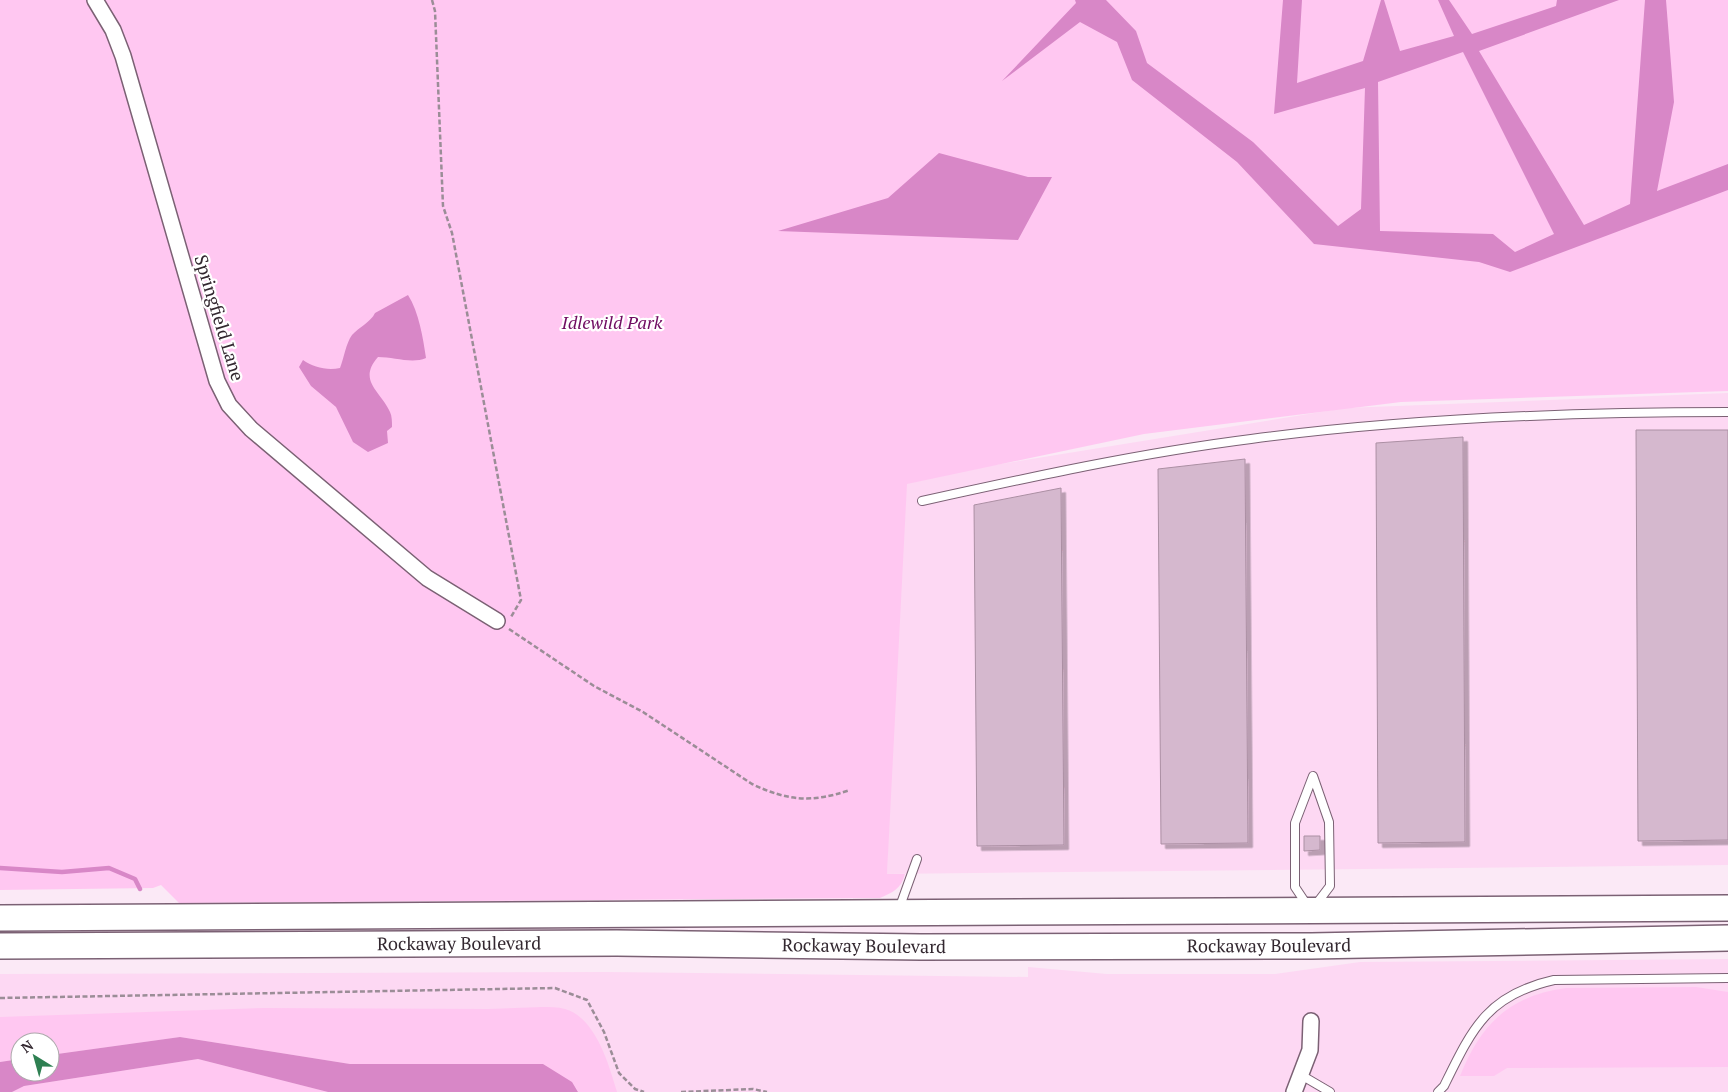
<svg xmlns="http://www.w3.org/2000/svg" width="1728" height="1092" font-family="'PT Serif',serif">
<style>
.built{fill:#fdd8f3;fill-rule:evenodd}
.green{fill:#ffc7f1}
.water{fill:#d887c7;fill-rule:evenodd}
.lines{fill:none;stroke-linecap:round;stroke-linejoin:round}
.stream{stroke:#d887c7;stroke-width:4.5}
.building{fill:#d5b8ce;stroke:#ab8fa3;filter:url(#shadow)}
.service-casing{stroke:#7b6174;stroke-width:10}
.minor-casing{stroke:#7b6174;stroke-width:18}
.trunk-casing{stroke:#7b6174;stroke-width:28}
.path{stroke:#9b8d97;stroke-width:2.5;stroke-dasharray:5 2.5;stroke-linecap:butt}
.service{stroke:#fff;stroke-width:8}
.minor{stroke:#fff;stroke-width:15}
.trunk{stroke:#fff;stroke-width:25}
.labels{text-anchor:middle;stroke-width:4.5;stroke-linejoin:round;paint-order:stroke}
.street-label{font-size:18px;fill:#332830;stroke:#fff}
.park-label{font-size:18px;font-style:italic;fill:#700c62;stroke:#fff}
</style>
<defs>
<filter id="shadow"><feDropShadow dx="4.5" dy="4.5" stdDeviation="0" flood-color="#0004"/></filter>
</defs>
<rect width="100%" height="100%" fill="#fbe9f6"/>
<!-- built -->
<path class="built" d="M1728,393V865L887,874L897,481L1345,408Z
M1728,959V1092H0V974L607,972L1028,977V967L1107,974H1275L1360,962ZM20,1042H50V1072H20Z"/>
<!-- green -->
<path class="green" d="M0,0H1728V391L1401,402L1144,434L907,484L887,874H905C902,888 892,893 880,898L179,903L161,885L153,888L0,890Z
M1696,987L1728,992V1067L1507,1068L1494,1076H1460C1481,1024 1509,996 1566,988Z
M542,1007C549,1007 558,1007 565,1009C596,1018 609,1065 617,1092H578L576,1088L543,1064H350L180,1037L50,1055V1042H20V1059L0,1062V1017L264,1008L488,1009Z
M198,1059L328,1092H12L24,1086Z"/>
<!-- water -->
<path class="water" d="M1075,0H1106L1136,31L1147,63L1253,142L1338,226L1361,209L1365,88L1274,114L1283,0H1302L1297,83L1363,61L1381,0H1384L1400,51L1454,36L1438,0H1449L1472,34L1556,6L1557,0H1619L1479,51L1584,225L1630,204L1645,0H1666L1674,102L1657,191L1728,164V190L1510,272L1479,262L1314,244L1237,162L1132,80L1117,42L1080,22L1002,81L1076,3ZM1463,52L1554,234L1515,252L1493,234L1380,231L1378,82Z
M939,153L1028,177H1052L1018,240L778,231L888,198Z
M408,295C419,312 423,338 426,358C412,364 394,357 378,357C357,381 381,391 390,412C392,416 392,422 392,427L387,431L388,443L368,452L353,442L336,407L311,386L299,367L303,360C313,367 327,371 340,368C344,358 346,343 352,335C359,327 371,322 375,313Z
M180,1037L350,1064H543L572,1082L578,1092H328L198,1059L24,1086L12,1092H0V1062L20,1059V1072H50V1055Z"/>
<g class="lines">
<!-- stream -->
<path class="stream" d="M0,868L62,872L109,868L135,879L140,889"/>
</g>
<!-- building -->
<path class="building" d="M1636,430H1728V840L1638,841Z
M1463,437L1465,842L1378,843L1376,443Z
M1245,459L1248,843L1161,844L1158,469Z
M1061,488L1064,845L977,846L974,505Z
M1304,836H1320V850L1304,851Z"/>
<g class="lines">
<defs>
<path id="service" d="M922,501C1031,477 1140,453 1251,439C1409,418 1569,412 1728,412
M1313,776L1329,822L1330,886L1311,911L1295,887V823Z
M899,909L917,859
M1301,1075L1330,1092
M1438,1092L1444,1086C1472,1029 1487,995 1554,980L1728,978"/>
<path id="minor" d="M95,0L113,30L123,56L217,381L229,405L251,429L427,578L497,621
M1294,1092L1310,1050L1311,1021"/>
<g id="trunk">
<path d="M0,918L1728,908"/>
<path id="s1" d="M0,946L617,943L921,947L1311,946L1728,938"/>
</g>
</defs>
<!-- service casing -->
<use href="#service" class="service-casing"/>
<!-- minor casing -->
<use href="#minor" class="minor-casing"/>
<!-- trunk casing -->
<use href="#trunk" class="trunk-casing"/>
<!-- path -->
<path class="path" d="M432,0L435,11L443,206L452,233L521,600L511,617
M509,629L594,686L643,712L752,784C788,801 812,803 850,790
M0,998L555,988L587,1000L604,1032L619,1073L635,1089L644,1092
M681,1092L753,1089L767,1092"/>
<!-- service -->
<use href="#service" class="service"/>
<!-- minor -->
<use href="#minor" class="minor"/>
<!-- trunk -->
<use href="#trunk" class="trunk"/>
</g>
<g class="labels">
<!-- street labels -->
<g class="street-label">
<text transform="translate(219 318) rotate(73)" y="6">Springfield Lane</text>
<text dy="6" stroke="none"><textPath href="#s1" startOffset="459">Rockaway Boulevard</textPath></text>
<text dy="6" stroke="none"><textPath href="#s1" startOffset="864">Rockaway Boulevard</textPath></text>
<text dy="6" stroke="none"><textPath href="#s1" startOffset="1269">Rockaway Boulevard</textPath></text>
</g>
<!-- park labels -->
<g class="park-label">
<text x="612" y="329">Idlewild Park</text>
</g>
</g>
<!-- north arrow -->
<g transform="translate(35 1057) rotate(323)"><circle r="24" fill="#ffffff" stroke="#ada9ac"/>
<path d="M0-4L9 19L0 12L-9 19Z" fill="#2e8052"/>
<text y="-8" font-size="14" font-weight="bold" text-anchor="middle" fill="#332830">N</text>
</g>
</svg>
